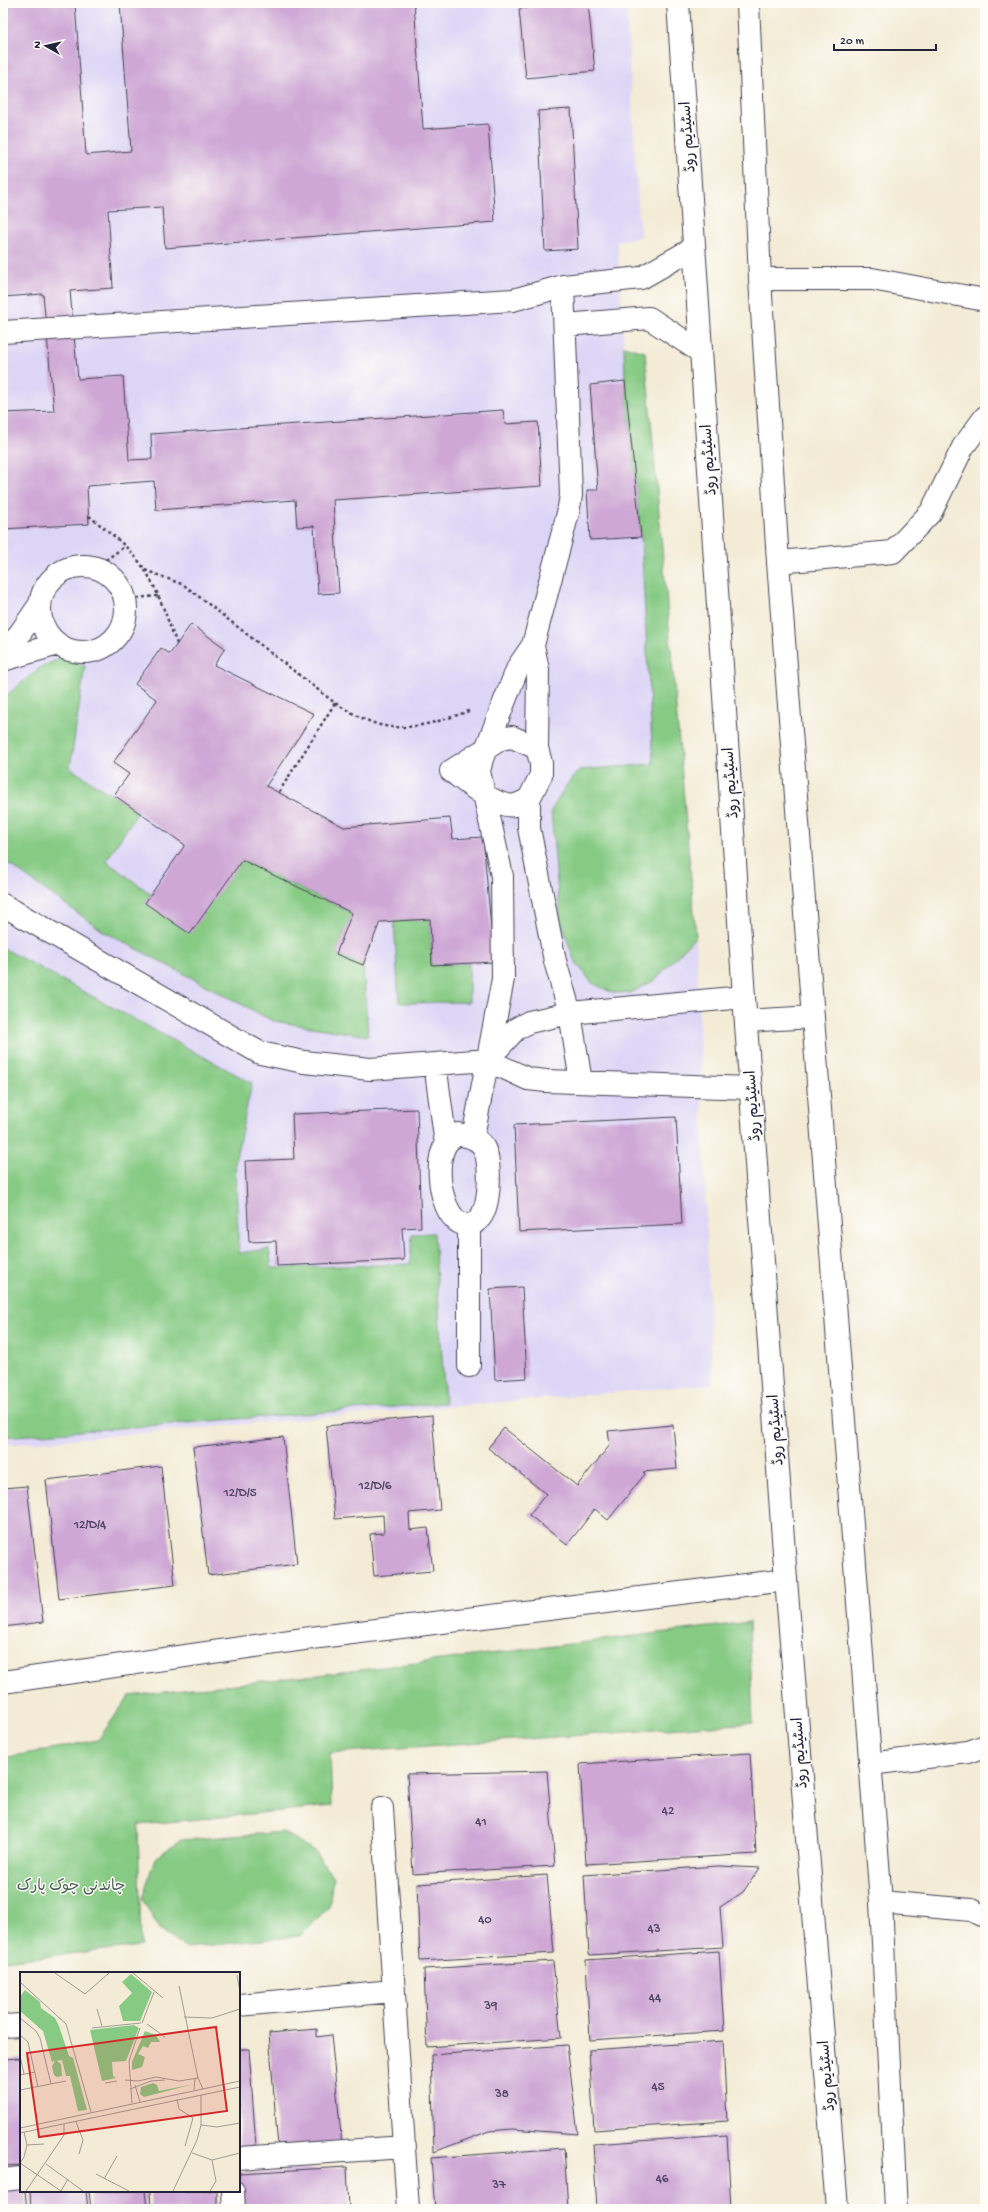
<svg xmlns="http://www.w3.org/2000/svg" width="988" height="2212" font-family="'Gochi Hand','Playpen Sans Arabic',sans-serif">
<style>
.built{fill:#ddd5f6}
.green{fill:#86ca84;stroke:#547660}
.building{fill:#cea7d5}
.lines{fill:none;stroke-linecap:round;stroke-linejoin:round}
.minor-casing{stroke:#414052;stroke-width:24}
.major-casing{stroke:#414052;stroke-width:24}
.path{stroke:#414052;stroke-width:2.5;stroke-dasharray:3 3;stroke-linecap:butt}
.minor{stroke:#fff;stroke-width:22}
.major{stroke:#fff;stroke-width:22}
.labels{text-anchor:middle;stroke-width:3;stroke-linejoin:round;paint-order:stroke}
.number-label{font-size:13px;fill:#4d4362}
.street-label{font-size:15px;fill:#22223b;stroke:#fdfcf7}
.park-label{font-size:15px;fill:#455d55;stroke:#fdfcf7}
.inset-road{fill:none;stroke:#9f9b97;stroke-width:1}
.view{fill:#d62828;fill-opacity:0.15;stroke:#d62828;stroke-width:2}
.inset-edge{fill:none;stroke:#22223b;stroke-width:2}
</style>
<rect width="100%" height="100%" fill="#fdfcf7"/>
<filter id="ink" filterUnits="userSpaceOnUse"><feTurbulence type="fractalNoise" baseFrequency=".025" numOctaves="2"/><feDisplacementMap in="SourceGraphic" scale="8" xChannelSelector="R" yChannelSelector="G"/><feConvolveMatrix kernelMatrix="1 2 1 2 8 2 1 2 1" color-interpolation-filters="sRGB"/></filter>
<filter id="wash" filterUnits="userSpaceOnUse"><feTurbulence type="fractalNoise" baseFrequency=".012" numOctaves="4" result="noise"/><feDisplacementMap in="SourceGraphic" scale="16" xChannelSelector="R" yChannelSelector="G"/><feGaussianBlur stdDeviation="0.9" result="paint"/><feColorMatrix in="noise" values="0 0 0 0 0 0 0 0 0 0 0 0 0 0 0 0 0 1.4 0 .05"/><feComposite in="paint" operator="in"/></filter>
<g filter="url(#wash)">
<rect width="100%" height="100%" fill="#f3ebd5"/>
<!-- built -->
<path class="built" d="M3,3H626L640,237L617,241L624,346L645,352L696,936L712,1384L3,1445Z"/>
<!-- green -->
<path class="green" d="M624,346L645,352L696,936L655,980L630,993H613L592,983L574,960L560,918L551,811L565,787L579,770L653,764L641,537L625,381Z
M64,657L85,666L70,768L138,812L106,861L151,894L145,903L242,860L352,913L336,954L363,965L368,1036L273,1021L103,931L3,860V698L41,667Z
M430,919L432,965L469,963V1002L399,1003L394,921Z
M3,948L252,1083L235,1162L239,1253L269,1249L272,1268L410,1264L412,1234L434,1233L445,1403L3,1437Z
M749,1622L753,1723L330,1753L332,1806L138,1825L141,1946L3,1961V1758L98,1740L129,1696L334,1673Z
M284,1832L316,1852L333,1878L329,1907L300,1936L185,1948L159,1928L142,1899L155,1858L181,1840Z"/>
<g id="blocks">
<!-- building -->
<path class="building" d="M3,3H75L86,155L131,151L120,3H414L423,129L488,124L495,222L165,248L162,207L108,210L113,288L70,291L78,379L123,376L129,460L152,459L151,434L503,410L505,424L538,422L542,486L333,500L339,593L318,594L314,526L297,527L295,500L156,510L154,481L87,486L89,524L3,529V413L54,411L43,294L3,297Z
M573,3H588L595,71L526,78L519,9Z
M571,109L578,249L545,251L538,111Z
M625,381L641,537L590,540L587,490H598L590,385Z
M191,624L225,648L214,665L314,714L266,786L344,827L450,818L453,839L483,837L494,962L432,965L430,919L380,922L363,965L336,954L352,913L242,860L190,934L145,903L185,845L114,795L129,774L113,763L157,700L135,684L161,648L170,654Z
M417,1109L421,1227L402,1228L404,1260L277,1266L276,1241L249,1242L245,1161L294,1159L292,1114Z
M676,1117L682,1224L519,1232L514,1125Z
M522,1287L527,1378L495,1380L490,1289Z
M432,1416L440,1510L409,1513L410,1530L428,1528L433,1571L374,1576L370,1534L384,1533L383,1515L335,1519L326,1426Z
M673,1425L677,1469L643,1472L645,1474L608,1520L595,1509L567,1545L529,1515L546,1494L488,1448L504,1428L577,1486L610,1445L608,1431Z
M283,1437L297,1564L208,1575L193,1447Z
M161,1466L175,1585L59,1599L46,1480Z
M27,1486L43,1622L3,1627V1488Z
M750,1753L756,1854L586,1864L580,1764Z
M547,1771L555,1866L413,1874L407,1774Z
M718,1866L760,1868L743,1892L720,1907L723,1947L589,1955L584,1875Z
M547,1875L554,1953L420,1961L417,1884Z
M719,1951L724,2031L590,2040L586,1960Z
M553,1961L561,2038L427,2047L424,1969Z
M317,2029V2037L331,2035L342,2145L278,2148L269,2033Z
M723,2041L727,2121L594,2130L589,2050Z
M567,2045L578,2134L512,2129L489,2131L434,2152L431,2055Z
M239,2049H249L256,2147L239,2149Z
M21,2058V2165L3,2166V2059Z
M727,2135L731,2209H597L593,2144Z
M564,2148L568,2209H435L431,2158Z
M347,2167L349,2209H238L239,2173Z
M21,2188V2191H25L27,2209H3V2190Z
M30,2191H86L88,2209H31Z
M89,2191H145L147,2209H91Z
M150,2191H217V2209H151Z"/>
</g>
</g>
<g filter="url(#ink)">
<use href="#blocks" fill-opacity="0" stroke="#414052" stroke-width="1"/>
<g class="lines">
<defs>
<path id="minor" d="M563,286L641,278L694,248
M565,325L649,318L701,352
M3,332L513,300L563,286L571,495L568,513L533,645L518,667L482,759L479,771L502,876L503,979L473,1137
M778,562L893,552L931,512L963,447L985,417
M40 609a43 43 0 1 1 86 0a43 43 0 1 1-86 0Z
M533,645L538,670L537,748L541,763V775L529,799V828L555,961L570,1013L581,1082
M3,658L40,604
M3,660L58,644
M529,799C525,801 520,804 515,805C497,809 466,782 451,771L501,739L512,737L537,748
M3,905L260,1053L304,1062L370,1069L487,1060L528,1079L546,1081L751,1088
M488,1059L516,1029L529,1022L570,1013L744,997
M435,1064L446,1144
M458,1134C467,1136 476,1137 482,1145C492,1158 491,1207 479,1219C477,1222 472,1224 469,1226C465,1224 460,1224 457,1221C440,1207 434,1163 446,1144C448,1140 454,1137 458,1134Z
M469,1366V1226
M3,1682L311,1638L786,1580
M870,1764L968,1752L985,1746
M382,1808L408,2209
M881,1902L971,1910L985,1917
M239,2005L393,1991
M3,2026L21,2025
M239,2158L405,2147
M3,2180L21,2178
M233,2191L234,2209"/>
<path id="major" d="M678,3L744,997L786,1580L837,2209
M748,3L760,279L778,562L881,1902L896,2209
M760,279H872L985,300
M746,1021L813,1017"/>
</defs>
<!-- minor casing -->
<use href="#minor" class="minor-casing"/>
<!-- major casing -->
<use href="#major" class="major-casing"/>
<!-- path -->
<path class="path" d="M89,516C109,532 131,548 145,570C159,592 167,619 177,644
M96,567L125,546
M145,570L184,585L335,703C350,712 368,723 385,726C412,731 444,720 469,711
M125,599L158,596
M279,792L335,703"/>
<!-- minor -->
<use href="#minor" class="minor"/>
<!-- major -->
<use href="#major" class="major"/>
</g>
</g>
<g class="labels">
<!-- number labels -->
<g class="number-label">
<text x="375" y="1489">12/D/6</text>
<text x="240" y="1496">12/D/5</text>
<text x="90" y="1528">12/D/4</text>
<text x="668" y="1814">42</text>
<text x="481" y="1825">41</text>
<text x="485" y="1923">40</text>
<text x="654" y="1932">43</text>
<text x="655" y="2001">44</text>
<text x="491" y="2009">39</text>
<text x="658" y="2090">45</text>
<text x="502" y="2097">38</text>
<text x="662" y="2182">46</text>
<text x="499" y="2188">37</text>
</g>
<!-- street labels -->
<g class="street-label">
<text transform="translate(687 137) rotate(-94)" y="5">اسٹیڈیم روڈ</text>
<text transform="translate(708 460) rotate(-94)" y="5">اسٹیڈیم روڈ</text>
<text transform="translate(730 783) rotate(-94)" y="5">اسٹیڈیم روڈ</text>
<text transform="translate(752 1106) rotate(-94)" y="5">اسٹیڈیم روڈ</text>
<text transform="translate(775 1430) rotate(-94)" y="5">اسٹیڈیم روڈ</text>
<text transform="translate(799 1753) rotate(-94)" y="5">اسٹیڈیم روڈ</text>
<text transform="translate(826 2076) rotate(-95)" y="5">اسٹیڈیم روڈ</text>
</g>
<!-- park labels -->
<g class="park-label">
<text x="71" y="1890">چاندنی چوک پارک</text>
</g>
</g>
<!-- overview -->
<g transform="translate(20 1972)">
<rect width="220" height="220" fill="#f3ebd5"/>
<path d="M111,2L132,20L120,49H103L99,34L112,21L102,10ZM5,18L20,30L21,36L35,46L39,54L49,84L53,86L67,138L58,139L50,104H46L42,88L37,89L41,92L42,104L37,105L34,103L32,94L35,89L32,90L23,59L0,39V25ZM114,53L119,56L106,89L92,90L93,104L96,106L82,109L70,58ZM125,59L136,63L140,70H131L128,76L123,74L118,82L125,85L122,95L112,98V90ZM133,111L137,113L139,119L174,112L124,125L120,122L121,115Z" fill="#86ca84"/>
<path class="inset-road" d="M35,1L65,22L89,1M113,1L143,26M217,3L220,20M0,10L46,52L71,140M77,37L82,54M164,45L192,46L220,37M0,46L16,59L20,66L31,112M122,51L134,20M127,52L145,65M72,56L121,51M0,63L8,70L18,115M0,84L4,102M0,103L15,100M178,106L183,117M105,108L118,109L136,105L159,109L178,106L159,14M85,111L97,109M115,113L120,130M110,117L131,109L145,108M0,118L46,109M174,118L175,106M157,127L159,137L173,146L165,174M112,131L109,89L120,56M56,150L63,168L59,182M181,153L197,155L220,151M0,156L220,109M0,161L220,115M7,173L24,172M172,181L192,188L196,209L190,219M192,188L220,181M0,191L41,219M0,191L4,185L7,173L4,160M26,192L63,219M76,202L109,219M84,207L97,184M6,219L44,163V152M41,219L48,207M153,219L177,168L181,153V123"/>
<path class="view" d="M196,55L207,139L19,165L7,81Z"/>
<rect width="220" height="220" class="inset-edge"/>
</g>
<!-- margin -->
<rect width="988" height="2212" fill="none" stroke="#fdfcf7" stroke-width="16"/>
<!-- north arrow -->
<g transform="translate(46 46) rotate(278)" stroke="#fdfcf7" stroke-width="3" paint-order="stroke">
<path d="M0-3L7 15L0 10L-7 15Z" fill="#22223b"/>
<text y="-6" font-size="11" font-weight="bold" text-anchor="middle" fill="#22223b">N</text>
</g>
<!-- scale -->
<path d="M834 44v6h102v-6" fill="none" stroke="#22223b" stroke-width="2"/>
<text x="840" y="44" font-size="12" fill="#22223b" stroke="#fdfcf7" stroke-width="3" paint-order="stroke">20 m</text>
</svg>
